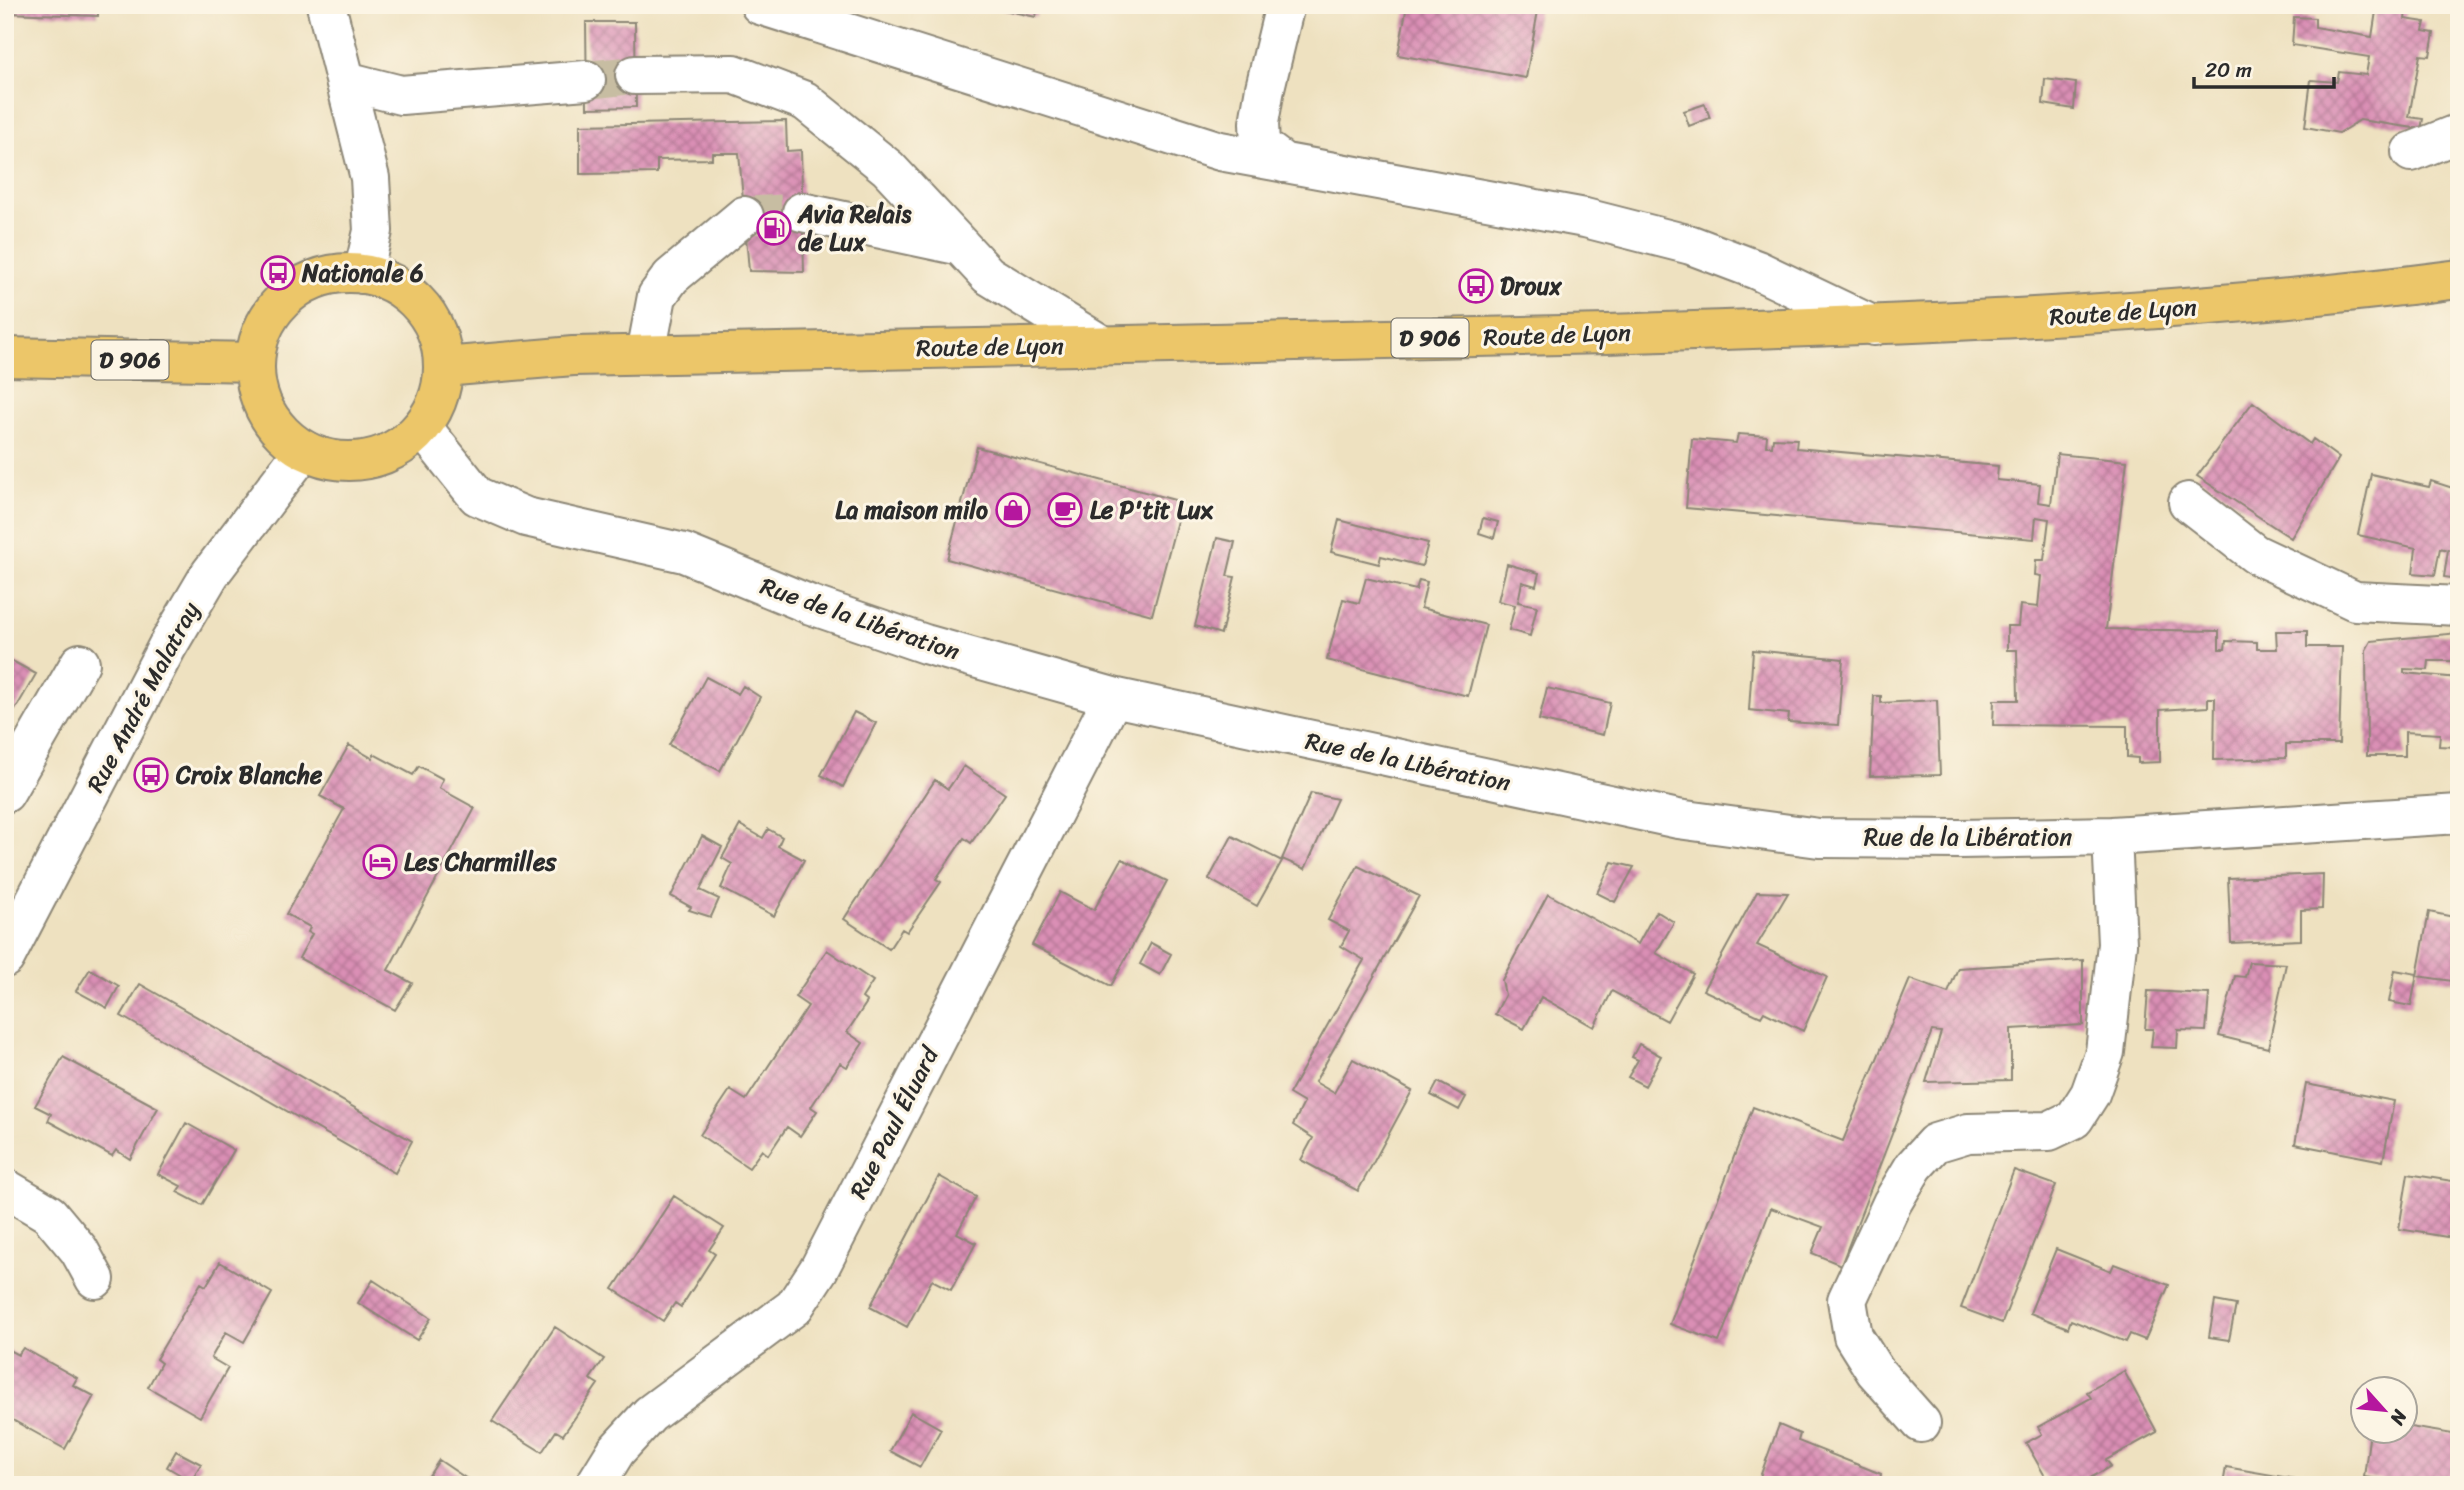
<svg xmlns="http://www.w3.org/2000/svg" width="2464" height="1490" font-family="Sriracha,sans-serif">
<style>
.building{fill:url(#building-cross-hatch)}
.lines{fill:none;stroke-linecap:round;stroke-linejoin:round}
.minor-tunnel{stroke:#c7bda2;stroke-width:38;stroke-dasharray:38 19;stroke-linecap:butt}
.minor-casing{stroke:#8c8676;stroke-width:42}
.major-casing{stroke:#8c8676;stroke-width:42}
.minor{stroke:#fff;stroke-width:38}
.major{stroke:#ecc669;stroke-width:38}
.labels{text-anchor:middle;stroke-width:6;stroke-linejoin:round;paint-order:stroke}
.shield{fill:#fcf5e5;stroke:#6a6863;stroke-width:2}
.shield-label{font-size:23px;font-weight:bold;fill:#2b2b2b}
.poi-label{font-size:24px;font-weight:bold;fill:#2b2b2b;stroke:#fcf5e5;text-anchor:start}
.street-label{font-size:24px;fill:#2b2b2b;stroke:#fcf5e5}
</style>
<defs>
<pattern id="building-cross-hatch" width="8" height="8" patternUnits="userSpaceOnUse" patternTransform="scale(1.75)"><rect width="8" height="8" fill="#da8fb5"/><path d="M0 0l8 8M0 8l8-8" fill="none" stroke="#b17593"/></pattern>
</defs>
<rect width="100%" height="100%" fill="#fcf5e5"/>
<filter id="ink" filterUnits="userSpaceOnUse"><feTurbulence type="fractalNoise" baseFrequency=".0143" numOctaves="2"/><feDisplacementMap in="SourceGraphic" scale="14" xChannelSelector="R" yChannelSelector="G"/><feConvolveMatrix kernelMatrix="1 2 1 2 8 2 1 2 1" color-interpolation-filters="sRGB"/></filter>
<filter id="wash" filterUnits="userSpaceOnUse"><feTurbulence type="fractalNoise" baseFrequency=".00686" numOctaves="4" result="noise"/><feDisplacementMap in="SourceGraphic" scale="28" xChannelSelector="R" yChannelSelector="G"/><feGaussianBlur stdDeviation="1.57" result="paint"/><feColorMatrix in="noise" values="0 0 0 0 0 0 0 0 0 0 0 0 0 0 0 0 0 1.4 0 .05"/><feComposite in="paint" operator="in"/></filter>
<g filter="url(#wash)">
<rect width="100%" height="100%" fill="#eee1c0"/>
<g id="blocks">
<!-- building -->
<path class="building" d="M5,5H98V16L5,13Z
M981,5H1038L1036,17Z
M1407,5H1539L1526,78L1398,55Z
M2377,5H2407L2405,19L2425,22L2423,31L2434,33L2430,56L2420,55L2409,117L2423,119L2421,129L2360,120L2339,133L2305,127L2311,80L2337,82L2339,72L2366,75L2369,57L2292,45L2294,17L2315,18V27L2372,37Z
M586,22H635L636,107L587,108Z
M2045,79L2076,83L2074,109L2043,104Z
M1705,104L1710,118L1689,126L1684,111Z
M786,121L787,151L801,150L804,272L749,271L739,153H712V159L657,160V173L580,174V125Z
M2253,402L2310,444L2313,439L2339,458L2291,538L2197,476Z
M1738,434L1767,436L1766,446H1772L1773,438L1797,439L1796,448L1998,466L1997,480L2040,484L2038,502L2051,504L2057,454L2127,461L2106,629L2219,631V649H2225L2226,641L2257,642V649H2277L2276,631H2307V647H2342L2339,744H2286V758L2214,760L2215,698H2208V707L2160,710V762L2138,763V758L2127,757V726L1993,725L1994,700H2018L2017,650H2007V626H2018L2020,605L2038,607L2041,576L2035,575L2036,560H2044L2049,519L2036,517L2034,539L1686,508L1692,439L1736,443Z
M977,447L1182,502L1152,615L947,559Z
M2371,474L2429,487L2431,481L2459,490V579L2444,577L2448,550L2440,548L2435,575L2413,573L2416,548L2358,535Z
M1483,518L1498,522L1494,538L1479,533Z
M1339,520L1428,543L1422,566L1381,556L1379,564L1331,552Z
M1217,538L1235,542L1227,576L1235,577L1221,634L1195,626Z
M1507,564L1539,573L1536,586L1522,582L1518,602L1537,606L1530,636L1509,630L1515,605L1498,601Z
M1366,578L1416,590L1419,580L1427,582L1421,608L1486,625L1468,696L1327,660L1343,599L1359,603Z
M2459,633V661H2429L2428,670L2404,669V673L2459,678V736L2456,735L2455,747L2439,746L2440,734L2405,732V756H2367L2366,650L2371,641Z
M1753,650L1843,659L1838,725L1788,722L1789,714L1749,710Z
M5,657L36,674L15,710L5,705Z
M706,677L738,694L743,686L760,697L720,771L669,745Z
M1547,688L1610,703L1603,735L1539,720Z
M1874,696H1881V703L1937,700L1940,775L1870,776Z
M854,712L876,723L843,787L821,775Z
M349,745L372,758L374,754L413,775L419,766L443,779L439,788L475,808L388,970L412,983L395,1010L299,958L312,934L308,932L310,927L286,914L344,809L320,796Z
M964,766L1005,794L971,843L964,838L936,879L941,882L907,932L902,929L889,949L844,919L935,780L948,789Z
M1311,793L1337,799L1305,869L1282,859Z
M740,825L763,838L768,829L782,837L778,846L804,860L774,916L721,888L732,864L722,858Z
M702,836L722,847L700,890L719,899L711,917L689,910L691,907L671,896Z
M1232,836L1282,861L1257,906L1209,879Z
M1122,859L1167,881L1111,986L1032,945L1060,892L1094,910Z
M1612,862L1634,867L1615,902L1597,893Z
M1358,866L1419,896L1315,1082L1334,1093L1353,1059L1412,1091L1358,1191L1301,1160L1313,1138L1293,1125L1304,1103L1289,1094L1364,960L1341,946L1349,931L1328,920Z
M2323,874L2322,909L2301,910V940L2231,943L2228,878Z
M1757,892L1788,893L1757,945L1827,977L1803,1031L1764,1012L1761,1017L1703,990Z
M1548,894L1638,944L1656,911L1674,922L1656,953L1693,974L1667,1021L1612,991L1594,1027L1541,997L1524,1029L1495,1014L1505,995L1502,980Z
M2429,912L2459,918V982L2417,976Z
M1151,943L1171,954L1160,975L1140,964Z
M827,950L873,981L862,998L867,1002L847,1032L863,1043L847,1067L840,1063L811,1107L817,1111L800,1136L787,1127L768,1155L762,1150L749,1168L700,1135L730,1090L746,1100L808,1006L795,997Z
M2083,960V1025L2011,1029V1080L1926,1082L1941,1032L1932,1031L1841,1265L1812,1253L1823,1227L1771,1208L1719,1342L1670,1324L1753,1107L1843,1141L1910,979L1948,993L1958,968Z
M2249,962L2286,964L2268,1048L2219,1036L2235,976L2245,977Z
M90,969L119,986L107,1008L76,991Z
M2395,970L2417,974L2411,1006L2389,1002Z
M140,984L412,1141L395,1173L121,1016Z
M2148,991L2209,994L2206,1031L2178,1030L2177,1048L2151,1047L2153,1029H2145Z
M1639,1044L1661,1056L1645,1086L1628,1077L1638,1060L1632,1057Z
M63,1057L158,1108L130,1159L116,1150L112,1156L48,1121L51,1114L35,1106Z
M1438,1082L1466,1097L1459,1110L1431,1095Z
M2306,1084L2394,1101L2383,1161L2295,1144Z
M186,1123L234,1150L202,1205L177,1192L181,1186L158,1174Z
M2014,1170L2056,1185L2002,1323L1961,1308Z
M2408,1174L2459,1182V1239L2399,1229Z
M939,1176L976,1197L957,1233L976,1243L951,1290L932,1280L907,1327L870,1307Z
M674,1196L724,1228L709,1250L715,1254L681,1307L675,1303L663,1321L613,1289Z
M2056,1249L2111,1271L2114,1264L2169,1285L2145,1340L2130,1334L2126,1342L2071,1320L2068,1328L2030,1313Z
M220,1262L272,1293L244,1342L226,1332L211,1358L228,1368L200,1417L148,1387L161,1363L156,1359L201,1283L206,1286Z
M373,1280L431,1318L417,1340L358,1303Z
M2215,1301L2236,1305L2229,1340L2209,1337Z
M555,1327L604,1359L590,1379L598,1384L563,1435L556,1431L542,1452L492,1421Z
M5,1348L18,1355L23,1348L77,1378L73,1385L94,1396L65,1449L9,1418L5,1424Z
M2124,1371L2157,1432L2106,1460L2111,1466L2078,1485H2050L2026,1443L2042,1434L2038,1427L2091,1398L2087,1392Z
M911,1412L941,1429L920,1467L890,1451Z
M1779,1425L1800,1434L1798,1441L1881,1474L1880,1481L1891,1485H1757Z
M2404,1426L2459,1435V1455L2454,1485H2405V1483L2364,1477L2370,1431H2404Z
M176,1451L201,1464L191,1481L167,1467Z
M439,1460L476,1485H423Z
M2226,1467L2295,1479L2294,1485H2223Z"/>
</g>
</g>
<g filter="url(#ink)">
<use href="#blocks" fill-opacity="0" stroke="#8c8676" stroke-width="2"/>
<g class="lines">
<!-- minor-tunnel -->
<path class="minor-tunnel" d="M586,80L635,75
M744,216L802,212"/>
<defs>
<path id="minor" d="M326,5L370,178L373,231L363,274
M760,5L1220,151L1585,218L1691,245L1757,270L1874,326
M635,75L734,74L805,101L888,168L988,275L1102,345
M346,81L401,95L586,80
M2411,152L2459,133
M1284,163L1260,145L1259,123L1265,88L1285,5
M802,212L961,246
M646,354L657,296L671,277L744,216
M422,427L477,496L526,517L684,553L811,605L925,644L1113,697L1678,819L1819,838L1960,839L2112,836L2459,814
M2188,502L2255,554L2355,601L2459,606
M5,793L80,663
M5,958L167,647L210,574L304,450
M5,1188L49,1214L79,1250L95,1279
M1921,1423L1875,1371L1853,1336L1847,1300L1892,1203L1914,1166L1935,1143L1968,1133L2049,1131L2074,1119L2090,1094L2105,1052L2117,944L2112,836
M595,1485L616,1451L650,1414L794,1307L819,1269L1113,697"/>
<path id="major" d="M255 367a94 94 0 1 1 188 0a94 94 0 1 1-188 0Z
M5,357L255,362
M444,367L573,356C918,348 1262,344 1607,334C1892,325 2176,316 2459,279"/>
</defs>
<!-- minor casing -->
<use href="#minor" class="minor-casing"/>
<!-- major casing -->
<use href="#major" class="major-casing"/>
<!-- minor -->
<use href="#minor" class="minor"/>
<!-- major -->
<use href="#major" class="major"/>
</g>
</g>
<!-- icons -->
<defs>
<symbol id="fuel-ring" viewBox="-11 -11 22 22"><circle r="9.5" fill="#fcf5e5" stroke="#b5179e" stroke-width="1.5"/><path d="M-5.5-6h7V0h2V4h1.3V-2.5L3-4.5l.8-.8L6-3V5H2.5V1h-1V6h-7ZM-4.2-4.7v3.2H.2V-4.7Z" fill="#b5179e"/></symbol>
<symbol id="bus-ring" viewBox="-11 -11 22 22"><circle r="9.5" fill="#fcf5e5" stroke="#b5179e" stroke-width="1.5"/><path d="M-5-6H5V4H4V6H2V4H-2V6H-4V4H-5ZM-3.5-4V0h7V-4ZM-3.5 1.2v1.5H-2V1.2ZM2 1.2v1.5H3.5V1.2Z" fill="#b5179e"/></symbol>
<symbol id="shop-ring" viewBox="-11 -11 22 22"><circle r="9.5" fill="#fcf5e5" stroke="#b5179e" stroke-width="1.5"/><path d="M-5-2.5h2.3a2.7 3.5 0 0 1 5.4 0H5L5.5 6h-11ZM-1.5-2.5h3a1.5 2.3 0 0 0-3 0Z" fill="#b5179e"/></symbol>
<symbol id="cafe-ring" viewBox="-11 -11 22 22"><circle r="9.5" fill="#fcf5e5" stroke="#b5179e" stroke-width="1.5"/><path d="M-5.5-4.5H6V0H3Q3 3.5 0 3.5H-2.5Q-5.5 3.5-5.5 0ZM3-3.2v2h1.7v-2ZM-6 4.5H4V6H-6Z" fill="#b5179e"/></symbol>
<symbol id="hotel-ring" viewBox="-11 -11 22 22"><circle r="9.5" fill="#fcf5e5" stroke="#b5179e" stroke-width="1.5"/><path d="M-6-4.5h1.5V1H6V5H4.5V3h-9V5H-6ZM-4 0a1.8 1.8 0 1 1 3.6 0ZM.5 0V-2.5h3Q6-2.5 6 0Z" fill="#b5179e"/></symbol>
</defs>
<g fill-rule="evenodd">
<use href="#fuel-ring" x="755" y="209" width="38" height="38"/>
<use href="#bus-ring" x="259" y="254" width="38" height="38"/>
<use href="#bus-ring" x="1457" y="267" width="38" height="38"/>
<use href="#shop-ring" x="994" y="491" width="38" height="38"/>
<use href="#cafe-ring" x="1046" y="491" width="38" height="38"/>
<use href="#bus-ring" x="132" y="756" width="38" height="38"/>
<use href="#hotel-ring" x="361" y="843" width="38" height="38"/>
</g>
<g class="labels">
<!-- shield labels -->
<g class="shield">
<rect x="1391.5" y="318.5" width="77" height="39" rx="5"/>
<rect x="91.5" y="340.5" width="77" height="39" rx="5"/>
</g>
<g class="shield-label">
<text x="1430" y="346">D 906</text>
<text x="130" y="368">D 906</text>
</g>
<!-- poi labels -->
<g class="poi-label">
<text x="798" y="222">Avia Relais<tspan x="798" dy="28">de Lux</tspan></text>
<text x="302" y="281">Nationale 6</text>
<text x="1500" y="294">Droux</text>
<text x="988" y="518" text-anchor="end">La maison milo</text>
<text x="1090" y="518">Le P'tit Lux</text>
<text x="176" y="783">Croix Blanche</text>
<text x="404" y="870">Les Charmilles</text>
</g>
<!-- street labels -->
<g class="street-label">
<text transform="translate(2123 312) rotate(-4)" y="8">Route de Lyon</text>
<text transform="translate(1557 335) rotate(-2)" y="8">Route de Lyon</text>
<text transform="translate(990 347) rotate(-1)" y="8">Route de Lyon</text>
<text transform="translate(860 619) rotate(19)" y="8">Rue de la Libération</text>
<text transform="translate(143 697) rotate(-62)" y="8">Rue André Malatray</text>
<text transform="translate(1408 762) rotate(12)" y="8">Rue de la Libération</text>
<text x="1968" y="845">Rue de la Libération</text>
<text transform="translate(894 1123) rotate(-63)" y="8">Rue Paul Éluard</text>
</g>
</g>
<!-- margin -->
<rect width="2464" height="1490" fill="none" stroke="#fcf5e5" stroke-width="28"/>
<!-- north arrow -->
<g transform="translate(2384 1410) rotate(117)"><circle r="33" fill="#fcf5e5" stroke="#a8a49b" stroke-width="2"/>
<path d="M0-5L12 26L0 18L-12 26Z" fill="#b5179e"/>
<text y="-10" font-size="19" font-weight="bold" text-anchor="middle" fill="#2b2b2b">N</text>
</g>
<!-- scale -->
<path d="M2194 77v10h140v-10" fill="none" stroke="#2b2b2b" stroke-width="3.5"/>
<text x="2205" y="77" font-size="21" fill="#2b2b2b" stroke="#fcf5e5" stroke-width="5" paint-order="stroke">20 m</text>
</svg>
